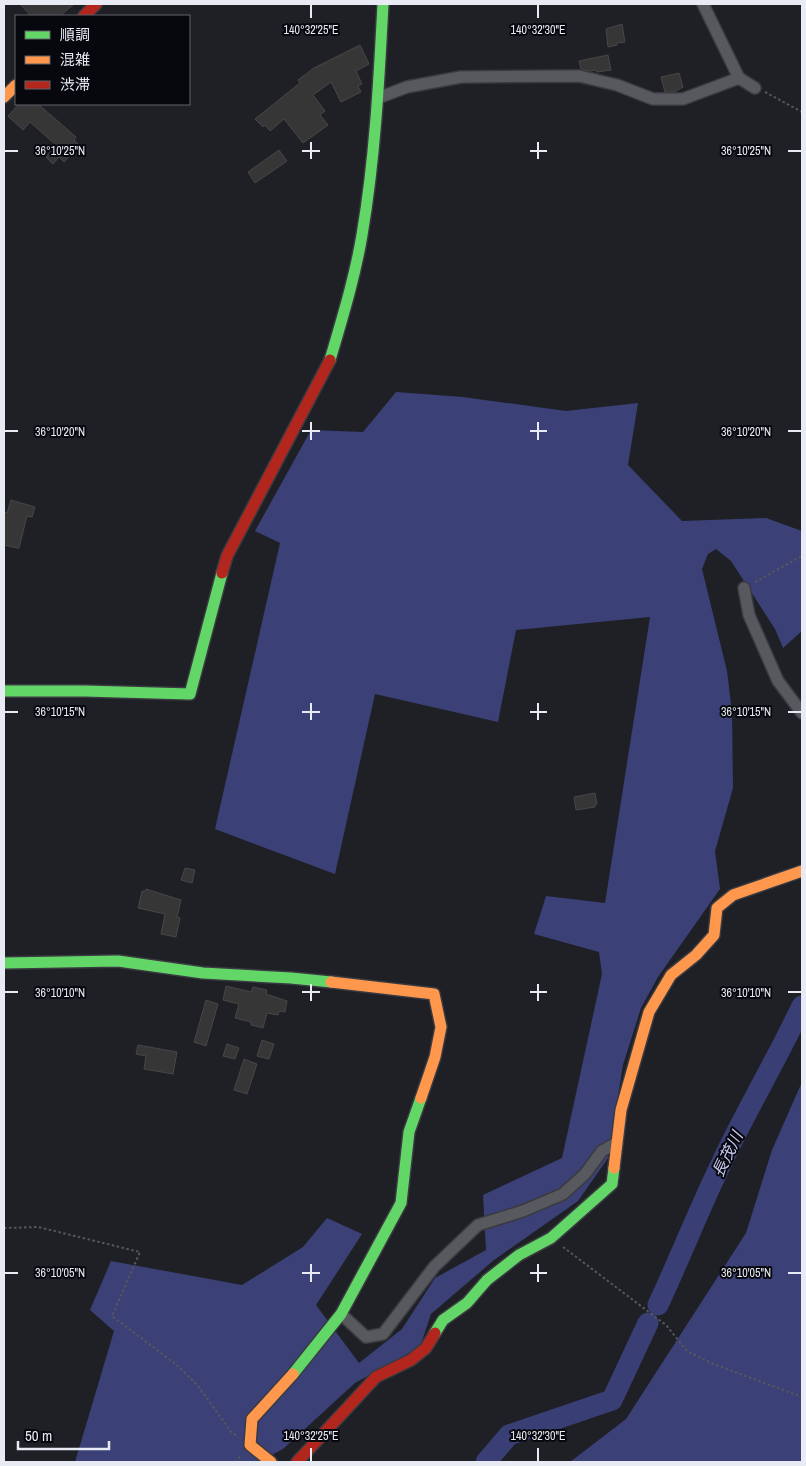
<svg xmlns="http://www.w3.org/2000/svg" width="806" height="1466" font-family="'Archivo Narrow','Noto Sans JP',sans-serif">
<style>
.forest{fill:#3b4076}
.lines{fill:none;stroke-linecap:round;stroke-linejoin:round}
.river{stroke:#393e75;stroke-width:21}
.building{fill:#373637;stroke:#484647}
.street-casing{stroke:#3a3b40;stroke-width:14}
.fast-casing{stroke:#3a3b40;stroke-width:14}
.slow-casing{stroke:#3a3b40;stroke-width:14}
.jam-casing{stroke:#3a3b40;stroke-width:14}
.path{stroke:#55575d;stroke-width:2;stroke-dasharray:2.5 2.5;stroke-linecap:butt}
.street{stroke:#58595e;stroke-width:11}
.fast{stroke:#63d668;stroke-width:11}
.slow{stroke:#ff974d;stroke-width:11}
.jam{stroke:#b3261e;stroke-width:11}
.ticks{fill:none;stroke:#e9ebf4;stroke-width:2}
.labels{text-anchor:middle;stroke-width:4;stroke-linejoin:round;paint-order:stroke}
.water-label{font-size:16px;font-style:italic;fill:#c6ccf1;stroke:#07080d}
.ticks-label{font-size:12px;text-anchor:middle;fill:#e9ebf4;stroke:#07080d;stroke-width:4;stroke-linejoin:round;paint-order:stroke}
</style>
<rect width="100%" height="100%" fill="#1e2026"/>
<!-- forest -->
<path class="forest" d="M396,392L463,397L566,411L638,403L628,465L682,521L766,518L802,531V631L783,648L775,629L731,561L716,549L708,554L702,569L727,671L732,712L733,788L715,851L720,889L658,977L641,1008L623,1065L608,1158L578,1201L494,1260L431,1314L420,1347L355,1383L283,1449L259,1462H75L114,1331L90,1310L111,1261L242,1285L303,1247L327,1218L362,1234L316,1305L359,1363L402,1329L435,1278L486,1250L483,1195L562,1158L602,974L599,952L534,934L546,896L605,903L650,617L516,630L498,722L375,694L335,874L215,829L280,543L255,531L311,430L363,432Z
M802,1082V1462H570L626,1419L746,1233L772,1150Z"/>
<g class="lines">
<!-- river -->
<path class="river" d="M658,1305C680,1258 699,1209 722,1162C747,1109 777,1059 802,1006
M486,1462L509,1435L612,1400L648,1323"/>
</g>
<!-- building -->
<path class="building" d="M20,4H74L60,16H31Z
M622,24L625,42L617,43V45L608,47L606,29Z
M360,45L369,64L356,71L362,84L358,86L361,92L341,102L331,82L313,95L325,111L320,115L328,125L303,143L284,119L270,131L265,125L263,127L255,119L300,83L298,80L314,68Z
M608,55L611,70L597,72L596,70L590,71L581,69L579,61Z
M679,73L683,87L674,92H665L661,77Z
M19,104H38L76,137L74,140L79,145L64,162L59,157L53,164L46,157L56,145L30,122L23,130L8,116Z
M279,150L287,161L255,183L248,172Z
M11,500L35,507L32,517L27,516L19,548H17L4,545V512L7,513Z
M595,793L597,804L595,805V807L576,810L574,797Z
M185,868L195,870L192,883L181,880Z
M146,889L181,900L177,917L180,918L176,937L161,934L165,914L138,908L142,891H145Z
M226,986L251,992L253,987L267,990L266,994L287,1001L285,1012L279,1011L278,1015L267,1013L263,1028L251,1025V1022L235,1018L239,1004L223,1000Z
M206,1000L218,1004L206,1046L194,1042Z
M262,1040L274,1044L269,1059L257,1056Z
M227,1044L239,1048L235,1059L223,1056Z
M138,1045L177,1052L173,1074L144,1069L146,1056L136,1054Z
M244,1059L257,1064L247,1094L234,1090Z"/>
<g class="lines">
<defs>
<path id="street" d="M703,4L739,78L755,88
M378,98L407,87L461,77L579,76L617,85L653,99H683L739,78
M744,588L749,615L778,681L802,713
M341,1314L366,1337L383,1334L434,1267L478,1225L523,1211L563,1194L585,1174L602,1151L616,1143"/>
<path id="fast" d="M330,360C342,319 355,277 362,235C375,159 379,81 383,4
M4,691H85L190,694L222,573
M4,963L118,961L203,973L291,978L331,982
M435,1333L443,1320L467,1303L487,1280L519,1255L551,1238L612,1184L614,1168
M293,1374L341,1314L401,1203L409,1132L421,1098"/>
<path id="slow" d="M4,97L16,85
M331,982L434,994L441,1027L435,1057L421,1098
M614,1168L621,1110L649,1012L671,975L696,955L714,935L717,908L733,895L802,871
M271,1462L250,1445L252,1419L293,1374"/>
<path id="jam" d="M84,16L96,4
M222,573L227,556L330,360
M297,1462L376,1377L411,1360L426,1348L435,1333"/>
</defs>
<!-- street casing -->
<use href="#street" class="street-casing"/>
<!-- fast casing -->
<use href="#fast" class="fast-casing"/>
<!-- slow casing -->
<use href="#slow" class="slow-casing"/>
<!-- jam casing -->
<use href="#jam" class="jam-casing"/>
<!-- path -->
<path class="path" d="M765,92L802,112
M755,582L802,556
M4,1228L38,1227L140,1252L112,1316L178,1366L198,1386L232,1433L238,1436
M563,1247L666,1325L687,1351L711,1363L802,1397
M235,1462L241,1456"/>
<!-- street -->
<use href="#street" class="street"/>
<!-- fast -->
<use href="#fast" class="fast"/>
<!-- slow -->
<use href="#slow" class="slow"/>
<!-- jam -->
<use href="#jam" class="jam"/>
</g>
<!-- ticks -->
<path class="ticks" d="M311,5V18M538,5V18M311,142V159M538,142V159M5,151H18M302,151H320M530,151H547M788,151H801M311,422V440M538,422V440M5,431H18M302,431H320M530,431H547M788,431H801M311,703V720M538,703V720M5,712H18M302,712H320M530,712H547M788,712H801M311,984V1001M538,984V1001M5,992H18M302,992H320M530,992H547M788,992H801M311,1264V1282M538,1264V1282M5,1273H18M302,1273H320M530,1273H547M788,1273H801M311,1448V1461M538,1448V1461"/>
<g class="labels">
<!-- water labels -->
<g class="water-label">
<text transform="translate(727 1154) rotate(-64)" y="6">長茂川</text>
</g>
</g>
<g class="ticks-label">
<text x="311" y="34">140°32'25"E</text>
<text x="538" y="34">140°32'30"E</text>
<text x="60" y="155">36°10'25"N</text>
<text x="746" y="155">36°10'25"N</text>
<text x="60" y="436">36°10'20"N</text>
<text x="746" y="436">36°10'20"N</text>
<text x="60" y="716">36°10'15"N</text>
<text x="746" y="716">36°10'15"N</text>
<text x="60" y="997">36°10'10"N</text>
<text x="746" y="997">36°10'10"N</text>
<text x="60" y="1277">36°10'05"N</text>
<text x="746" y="1277">36°10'05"N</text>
<text x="311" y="1440">140°32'25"E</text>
<text x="538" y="1440">140°32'30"E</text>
</g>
<!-- border -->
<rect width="806" height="1466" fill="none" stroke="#e9ebf4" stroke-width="10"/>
<!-- legend -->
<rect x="15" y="15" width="175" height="90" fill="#07080d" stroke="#616369"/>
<rect x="25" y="31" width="25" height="8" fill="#63d668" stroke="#616369"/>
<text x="60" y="40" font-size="15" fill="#e9ebf4">順調</text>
<rect x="25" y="56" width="25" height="8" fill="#ff974d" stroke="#616369"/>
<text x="60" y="65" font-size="15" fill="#e9ebf4">混雑</text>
<rect x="25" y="81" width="25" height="8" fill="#b3261e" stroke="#616369"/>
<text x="60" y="90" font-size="15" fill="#e9ebf4">渋滞</text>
<!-- scale -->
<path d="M18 1441v8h91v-8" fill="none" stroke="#e9ebf4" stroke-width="2.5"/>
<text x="25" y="1441" font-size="15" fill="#e9ebf4" stroke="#07080d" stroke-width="4" paint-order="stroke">50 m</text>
</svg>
